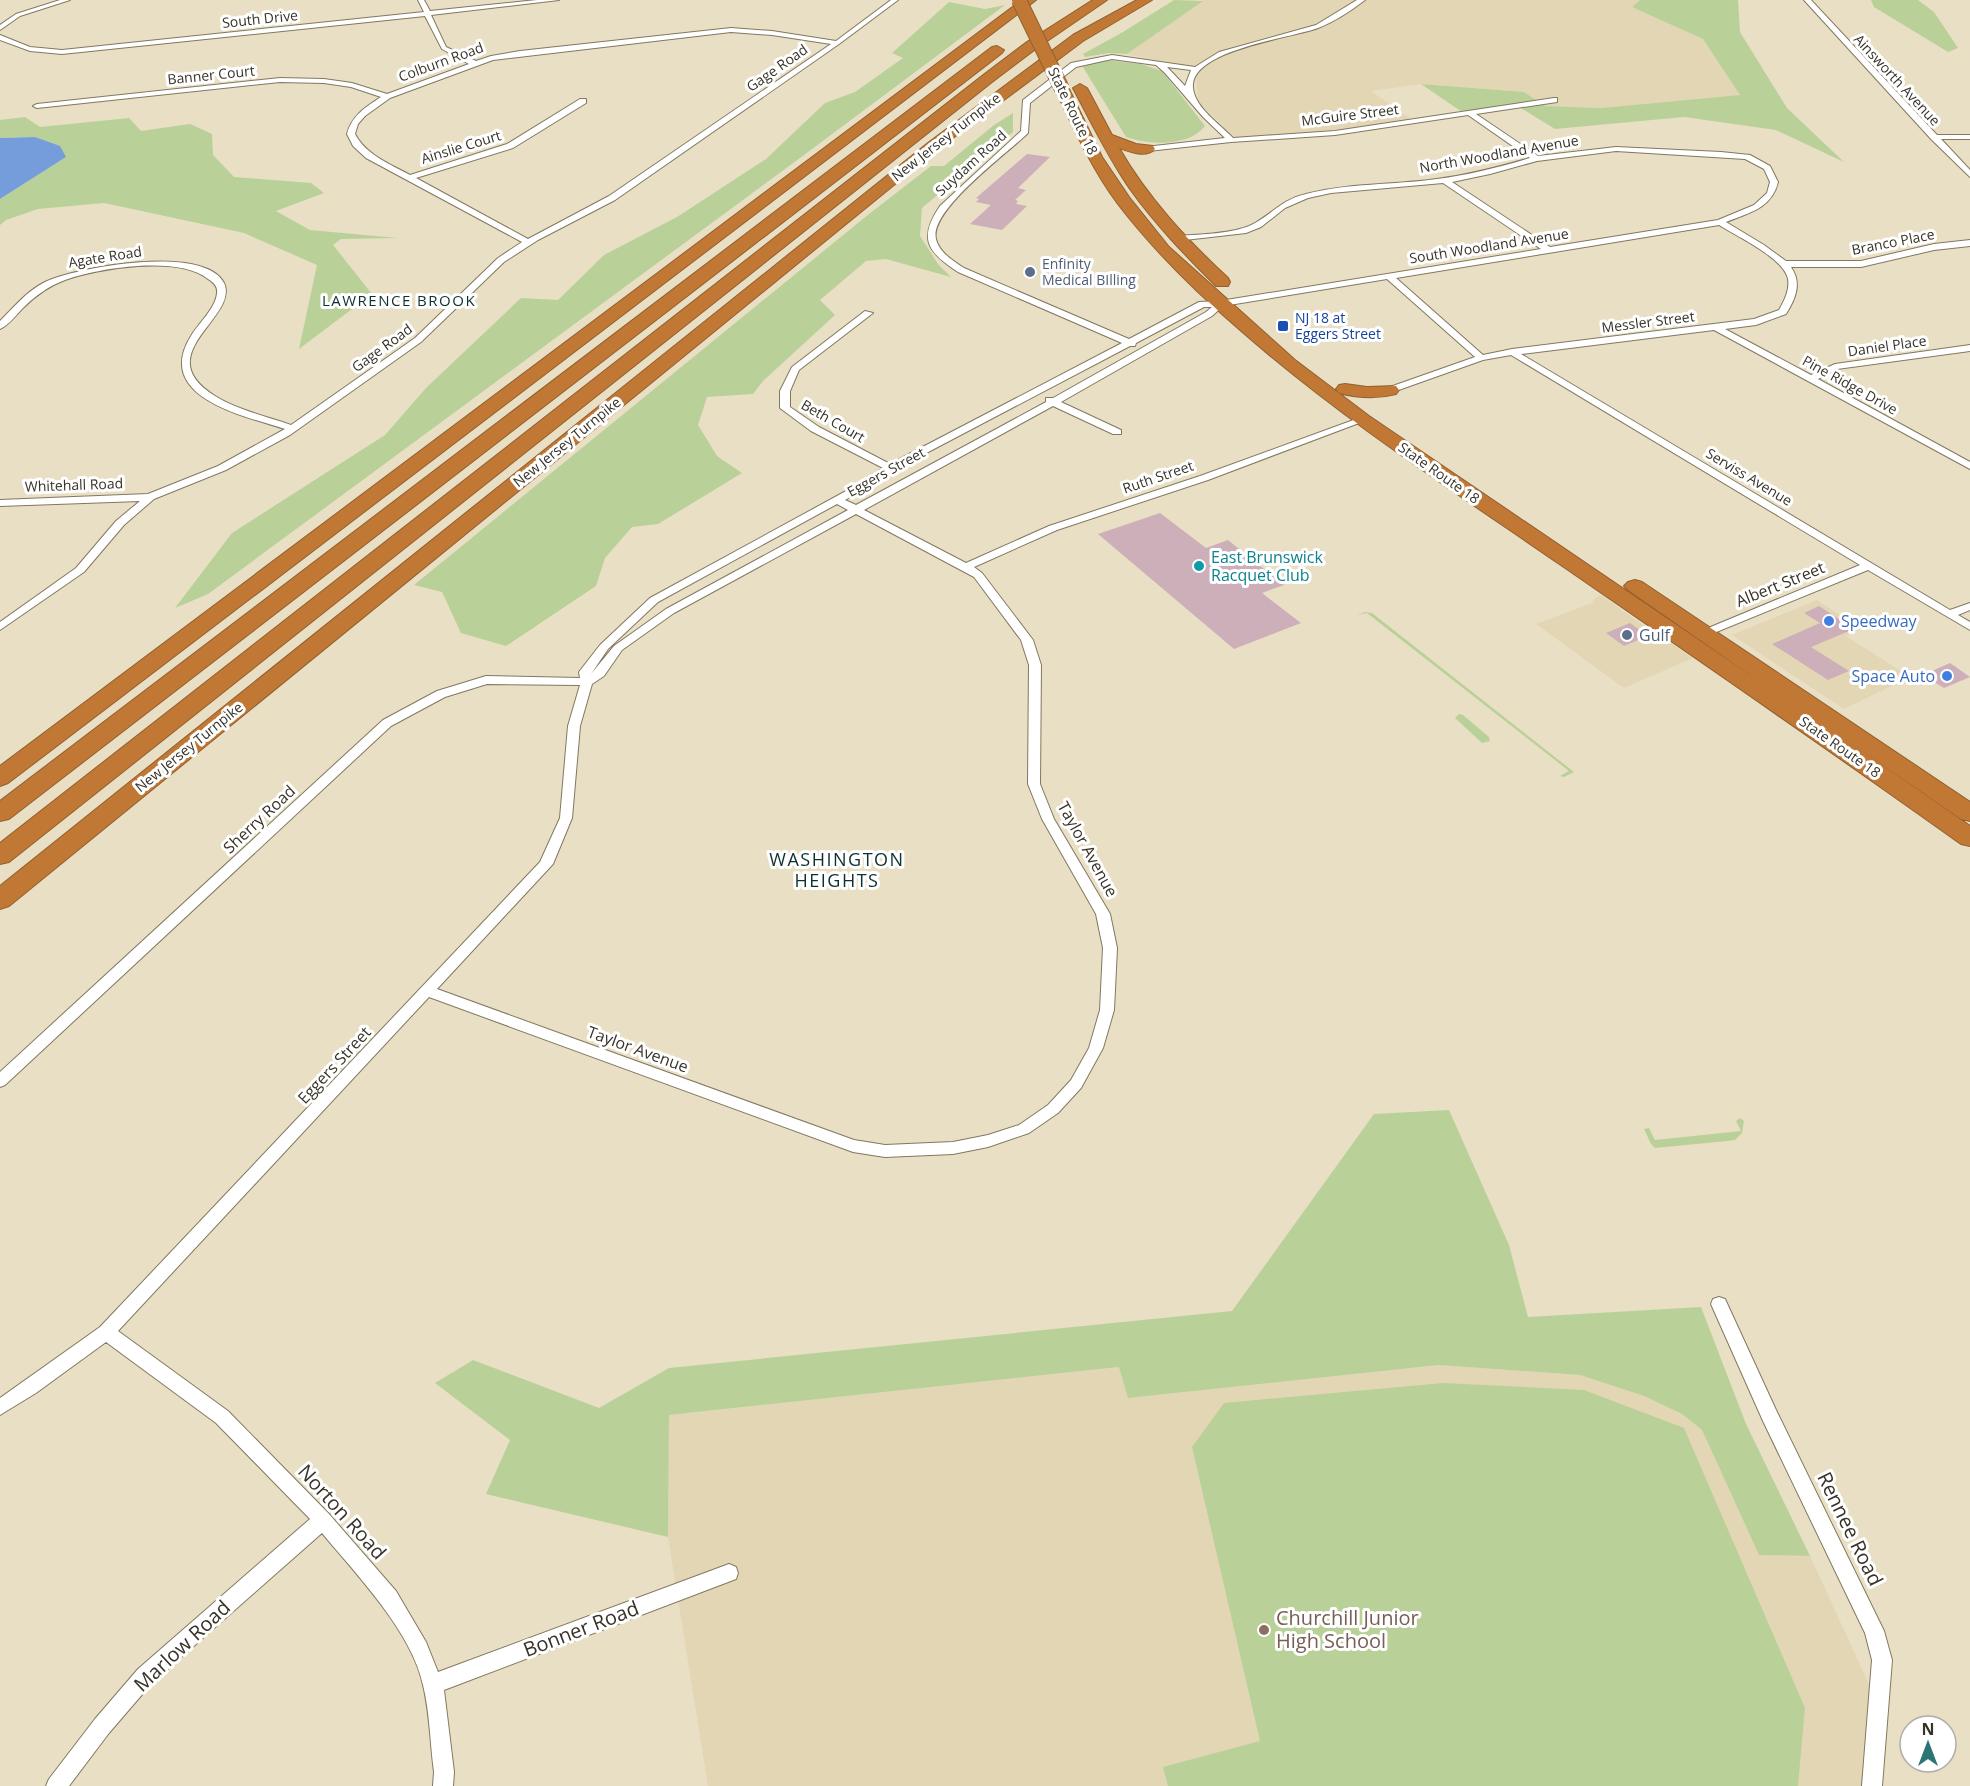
<svg xmlns="http://www.w3.org/2000/svg" width="1970" height="1786" font-family="'Open Sans',sans-serif">
<style>
.built{fill:#e3d6b4}
.green{fill:#b9d199}
.water{fill:#759ddb}
.building{fill:#cdafba}
.lines{fill:none;stroke-linecap:round;stroke-linejoin:round}
.street-casing{stroke:#817860;stroke-width:2}
.highway-casing{stroke:#916030;stroke-width:2}
.street{fill:#fff;fill-rule:evenodd}
.highway{fill:#c27835;fill-rule:evenodd}
.highway-bridge-casing{stroke:#916030;stroke-width:16;stroke-linecap:butt}
.highway-bridge{stroke:#c27835;stroke-width:14}
.service-dot{fill:#5c6f8a;stroke:#fff;stroke-width:2}
.transit-dot{fill:#1a4fb4;stroke:#fff;stroke-width:2}
.culture-dot{fill:#0f9aa8;stroke:#fff;stroke-width:2}
.shop-dot{fill:#3f7fe0;stroke:#fff;stroke-width:2}
.education-dot{fill:#8d6e63;stroke:#fff;stroke-width:2}
.labels{text-anchor:middle;stroke-width:6;stroke-linejoin:round;paint-order:stroke}
.far-street-label{font-size:14px;fill:#373328;stroke:#fff}
.far-service-label{font-size:14px;fill:#4e5e75;stroke:#fff;text-anchor:start}
.far-transit-label{font-size:14px;fill:#164399;stroke:#fff;text-anchor:start}
.far-neighbourhood-label{font-size:15px;letter-spacing:1.5px;fill:#0d3030;stroke:#fff}
.culture-label{font-size:16px;fill:#0d838f;stroke:#fff;text-anchor:start}
.street-label{font-size:16px;fill:#373328;stroke:#fff}
.shop-label{font-size:16px;fill:#366cbe;stroke:#fff;text-anchor:start}
.service-label{font-size:16px;fill:#4e5e75;stroke:#fff;text-anchor:start}
.neighbourhood-label{font-size:18px;letter-spacing:1.5px;fill:#0d3030;stroke:#fff}
.near-street-label{font-size:20px;fill:#373328;stroke:#fff}
.near-education-label{font-size:20px;fill:#785e54;stroke:#fff;text-anchor:start}
</style>
<rect width="100%" height="100%" fill="#e9dfc4"/>
<!-- built -->
<path class="built" d="M1202,0H1640L1633,7L1703,39L1741,95L1601,108L1545,106L1524,92L1421,84L1371,91L1414,121L1238,140L1198,102L1196,71L1127,54Z
M1601,595L1627,614L1693,658L1624,688L1536,624L1592,603L1595,598Z
M1817,600L1861,629L1846,636L1910,677L1844,709L1732,635Z
M1439,1365L1580,1375L1644,1396L1682,1414L1702,1430L1759,1555L1810,1556L1878,1704L1869,1786H708L668,1537L669,1415L1120,1367L1128,1398Z"/>
<!-- green -->
<path class="green" d="M1174,0L1203,1L1127,54L1109,53L1085,57L1083,54L1123,32Z
M1640,0H1738L1740,32L1787,108L1844,162L1776,130L1684,117L1555,129L1519,107L1465,114L1421,84L1524,92L1545,106L1601,108L1740,95L1703,39L1632,7Z
M1871,0H1918L1934,12L1958,48L1948,52L1874,7Z
M949,2L985,9L1005,5L804,155L208,594L175,608L232,533L385,435L426,388L521,298L558,300L604,255L677,217L766,159L825,103L855,92L903,58L892,53Z
M1105,60L1141,64L1162,71L1205,126C1189,147 1149,145 1126,137L1081,64Z
M1013,113V132L922,208L920,236L938,264L951,277L886,259L866,261L820,300L835,315L763,381L753,394L707,397L698,425L717,456L742,473L658,524L632,527L605,558L596,586L506,646L461,633L442,592L414,585L869,214L931,166H944L994,125Z
M25,117L40,127L129,118L141,131L190,124L212,134L213,155L234,177L311,183L324,193L276,211L310,230L397,238L341,239L333,245L372,294L299,349L317,265L244,233L104,203L38,209L6,220L0,225V199L66,157L36,137L0,138V120Z
M1365,612L1372,613L1574,772L1564,777L1560,776L1569,771L1367,613L1357,615Z
M1459,714L1463,715L1489,737L1490,741L1482,743L1455,718Z
M1449,1110L1509,1245L1528,1317L1701,1307L1746,1424L1810,1556L1759,1555L1702,1430L1682,1414L1644,1396L1580,1375L1439,1365L1128,1398L1119,1367L669,1415L668,1537L486,1494L510,1440L435,1383L473,1360L599,1408L669,1368L1232,1311L1374,1114Z
M1740,1118L1744,1121L1742,1133L1735,1140L1727,1141L1655,1148L1651,1144L1644,1129L1649,1128L1655,1140L1741,1131L1736,1121Z
M1443,1383L1584,1390L1684,1428L1805,1708L1798,1786H1168L1163,1767L1260,1741L1192,1447L1224,1403Z"/>
<!-- water -->
<path class="water" d="M35,137L60,146L66,157L0,199V138Z"/>
<!-- building -->
<path class="building" d="M1027,154L1050,157L1018,188L1026,190L1015,200L1018,201L1016,204L1027,206L1002,230L970,224L991,205L976,202L979,199L976,198Z
M1160,513L1206,548L1228,540L1284,585L1262,593L1301,623L1234,649L1098,534Z
M1819,606L1854,629L1811,647L1849,671L1828,680L1772,644L1820,623L1804,613Z
M1630,623L1648,636L1624,646L1606,633Z
M1950,663L1970,677L1944,688L1923,675Z"/>
<g class="lines">
<defs>
<path id="street" d="M60,0H70L20,16L0,30V25L16,14Z
M418,0H424L430,11L537,0H559L431,15L446,47L476,61L491,56L520,51L731,28L772,31L836,41L891,0H898L839,44L615,200L538,240L504,262L421,342L290,435L226,470L154,499L124,525L84,572L0,630V622L76,568L116,521L140,501L0,506V500L148,494L218,466L285,429C244,416 153,397 191,336C198,324 216,308 217,293C218,286 213,282 208,279C179,255 98,268 65,280C49,286 36,295 23,308C16,315 9,325 0,329V321C14,307 27,291 45,282C77,267 204,244 224,283C240,317 147,354 215,396C238,410 265,416 291,425L415,338L498,258L522,242L366,158L353,146L347,134C352,115 366,107 381,97L351,87L324,83L280,82L37,108L33,106L37,104L280,78L324,79L352,83L387,94L469,64L442,49L425,16L62,54L30,51L0,40V35L30,47L62,50L424,12ZM731,32L772,35L831,44L609,196L528,239L416,178L513,148L586,103V99H580L507,144L410,175C390,164 366,155 355,134L358,124L365,116L390,98L493,60Z
M1357,0H1365C1352,10 1334,22 1318,28C1292,38 1189,50 1193,88C1195,108 1220,124 1233,138L1335,131L1554,98H1557V102L1476,114L1538,156L1616,147L1721,152L1750,155L1770,166L1778,182C1772,208 1749,213 1726,222L1764,245L1786,261H1861L1934,244L1970,240V246L1934,250L1861,267H1791C1802,283 1796,298 1786,314L1756,325L1725,329L1811,375L1835,364L1970,345V351L1837,369L1818,379L1970,462V469L1714,330L1521,354L1950,610L1970,603V610L1958,615L1970,622V630L1868,570L1709,635H1701V631L1860,565L1511,355L1483,360L1393,392H1387V388L1475,357L1387,279L1223,306L1212,316L1061,402L1121,430V434H1113L1053,406L864,510L966,563L1049,526L1200,476L1359,418L1367,420L1208,480L1057,530L974,567L982,573L1033,640L1041,665L1040,784L1054,819L1110,914L1117,948L1114,1010L1103,1048L1081,1088L1058,1113L1029,1133L988,1147L953,1154L885,1157L853,1152L429,997L118,1331L228,1411L329,1514L396,1591L426,1642L438,1672L729,1564L736,1567L738,1573L736,1579L444,1690L454,1772L453,1786H433L434,1772C430,1743 430,1713 423,1685C412,1632 356,1574 322,1533L152,1683L109,1733L69,1786H46L49,1779L95,1719L138,1669L310,1519L216,1423L106,1342L36,1393L0,1415V1398L100,1327L540,862L560,818L568,726L580,685L487,684L445,697L391,726L5,1085L0,1087V1072L383,720L437,691L486,676L580,678L579,672L600,645L650,598L846,491L883,468L811,431L780,408V391L792,367L865,311L873,313L799,370L790,391V407L819,427L890,464L1122,343L958,272C927,252 918,238 940,206L1021,131L1023,100L1071,63L1112,55L1195,67L1219,52L1316,25ZM1112,59L1156,65L1165,73L1203,117L1225,138L1145,147L1144,149L1148,151L1231,142L1335,135L1468,115L1530,158C1499,167 1468,175 1437,179C1393,185 1348,183 1306,194C1283,199 1273,213 1255,223C1236,234 1201,234 1179,236L1176,237V241L1246,233L1261,227L1285,208L1308,198L1331,193L1443,183L1541,249L1220,301L1199,302L1129,339L964,268C953,261 939,252 936,239C929,210 1008,153 1028,133L1030,103L1076,67ZM1167,67L1191,70L1185,86ZM1616,151L1745,159L1764,169L1770,182L1767,193L1754,205L1718,220L1550,247L1452,182L1490,174L1537,161ZM1719,225C1736,236 1784,258 1788,279C1790,290 1784,301 1779,310L1754,319L1512,349L1483,355L1396,278ZM1204,307H1212L1206,312L1053,398H1046V402L856,505L845,500L894,470L1130,346H1135L1136,343ZM837,504L848,510L666,609L614,646L591,674L608,649L658,602ZM856,514L974,577L1021,640L1029,665L1028,784L1042,819L1096,914L1103,948L1100,1010L1089,1048L1071,1080L1048,1105L1019,1125L988,1135L953,1142L885,1145L854,1140L437,989L553,864L572,818L580,726L592,684L604,676L622,650L674,613Z
M1804,0H1811L1937,135H1970V139H1941L1970,170V177L1931,139Z
M1719,1297L1725,1299L1776,1410L1884,1631L1892,1660L1882,1786H1862L1872,1660L1865,1633L1763,1421L1711,1304L1713,1299Z"/>
<path id="highway" d="M1022,0H1036L8,783L0,786V766Z
M1093,0H1107L1037,48L992,82L9,862L0,864V843L982,76L1027,42Z
M1137,0H1152L1083,41L938,149L9,906L0,909V886L928,143L1073,35Z
M997,46L1004,50L1002,53L9,819L0,821V801L992,47Z
M1080,84L1087,88L1112,135L1136,144L1153,146L1155,149C1146,158 1130,152 1119,148C1148,198 1186,239 1228,278L1230,282L1228,286H1216C1185,255 1155,224 1130,189C1108,157 1091,122 1073,88Z
M1062,85L1069,89L1102,157L1129,197L1169,247L1295,360L1369,416L1765,685L1628,590L1624,586L1628,582L1635,580L1642,582L1970,802V821L1961,819L1833,731L1970,826V846L1961,844C1828,749 1693,656 1558,563C1449,488 1338,416 1239,329C1195,291 1154,251 1118,204C1092,169 1074,129 1055,89Z
M1345,384L1367,387L1396,386L1399,390L1396,394C1377,399 1358,398 1339,393L1336,389L1339,385Z"/>
</defs>
<!-- street casing -->
<use href="#street" class="street-casing"/>
<!-- highway casing -->
<use href="#highway" class="highway-casing"/>
<!-- street -->
<use href="#street" class="street"/>
<!-- highway -->
<use href="#highway" class="highway"/>
<defs>
<path id="highway-bridge" d="M1019,0L1062,89"/>
</defs>
<!-- highway-bridge casing -->
<use href="#highway-bridge" class="highway-bridge-casing"/>
<!-- highway-bridge -->
<use href="#highway-bridge" class="highway-bridge"/>
</g>
<!-- markers -->
<g class="service-dot">
<circle cx="1030" cy="272" r="6"/>
<circle cx="1627" cy="635" r="6"/>
</g>
<rect class="transit-dot" x="1277" y="320" width="12" height="12" rx="3"/>
<circle class="culture-dot" cx="1199" cy="566" r="6"/>
<g class="shop-dot">
<circle cx="1829" cy="621" r="6"/>
<circle cx="1947" cy="676" r="6"/>
</g>
<circle class="education-dot" cx="1264" cy="1630" r="6"/>
<g class="labels">
<!-- far-street labels -->
<g class="far-street-label">
<text transform="translate(260 19) rotate(-6)" y="5">South Drive</text>
<text transform="translate(441 62) rotate(-20)" y="5">Colburn Road</text>
<text transform="translate(777 68) rotate(-35)" y="5">Gage Road</text>
<text transform="translate(211 75) rotate(-6)" y="5">Banner Court</text>
<text transform="translate(1897 80) rotate(47)" y="5">Ainsworth Avenue</text>
<text transform="translate(1073 111) rotate(64)" y="5">State Route 18</text>
<text transform="translate(1350 115) rotate(-7)" y="5">McGuire Street</text>
<text transform="translate(946 137) rotate(-38)" y="5">New Jersey Turnpike</text>
<text transform="translate(461 147) rotate(-17)" y="5">Ainslie Court</text>
<text transform="translate(1499 154) rotate(-10)" y="5">North Woodland Avenue</text>
<text transform="translate(971 163) rotate(-42)" y="5">Suydam Road</text>
<text transform="translate(1893 242) rotate(-11)" y="5">Branco Place</text>
<text transform="translate(1489 246) rotate(-9)" y="5">South Woodland Avenue</text>
<text transform="translate(105 257) rotate(-9)" y="5">Agate Road</text>
<text transform="translate(1648 322) rotate(-7)" y="5">Messler Street</text>
<text transform="translate(1887 346) rotate(-8)" y="5">Daniel Place</text>
<text transform="translate(382 348) rotate(-36)" y="5">Gage Road</text>
<text transform="translate(1850 385) rotate(29)" y="5">Pine Ridge Drive</text>
<text transform="translate(833 421) rotate(30)" y="5">Beth Court</text>
<text transform="translate(567 442) rotate(-39)" y="5">New Jersey Turnpike</text>
<text transform="translate(886 472) rotate(-29)" y="5">Eggers Street</text>
<text transform="translate(1439 473) rotate(35)" y="5">State Route 18</text>
<text transform="translate(1158 477) rotate(-19)" y="5">Ruth Street</text>
<text transform="translate(1749 477) rotate(31)" y="5">Serviss Avenue</text>
<text transform="translate(74 485) rotate(-2)" y="5">Whitehall Road</text>
<text transform="translate(189 747) rotate(-39)" y="5">New Jersey Turnpike</text>
<text transform="translate(1840 747) rotate(35)" y="5">State Route 18</text>
</g>
<!-- far-service labels -->
<g class="far-service-label">
<text x="1042" y="269">Enfinity<tspan x="1042" dy="16">Medical BIlling</tspan></text>
</g>
<!-- far-transit labels -->
<g class="far-transit-label">
<text x="1295" y="323">NJ 18 at<tspan x="1295" dy="16">Eggers Street</tspan></text>
</g>
<!-- far-neighbourhood labels -->
<g class="far-neighbourhood-label">
<text x="399" y="306">LAWRENCE BROOK</text>
</g>
<!-- culture labels -->
<g class="culture-label">
<text x="1211" y="563">East Brunswick<tspan x="1211" dy="18">Racquet Club</tspan></text>
</g>
<!-- street labels -->
<g class="street-label">
<text transform="translate(1780 584) rotate(-22)" y="6">Albert Street</text>
<text transform="translate(259 819) rotate(-43)" y="6">Sherry Road</text>
<text transform="translate(1088 849) rotate(61)" y="6">Taylor Avenue</text>
<text transform="translate(638 1049) rotate(20)" y="6">Taylor Avenue</text>
<text transform="translate(334 1065) rotate(-47)" y="6">Eggers Street</text>
</g>
<!-- shop labels -->
<g class="shop-label">
<text x="1841" y="627">Speedway</text>
<text x="1935" y="682" text-anchor="end">Space Auto</text>
</g>
<!-- service labels -->
<g class="service-label">
<text x="1639" y="641">Gulf</text>
</g>
<!-- neighbourhood labels -->
<g class="neighbourhood-label">
<text x="837" y="866">WASHINGTON<tspan x="837" dy="21">HEIGHTS</tspan></text>
</g>
<!-- near-street labels -->
<g class="near-street-label">
<text transform="translate(342 1512) rotate(48)" y="7">Norton Road</text>
<text transform="translate(1850 1529) rotate(64)" y="7">Rennee Road</text>
<text transform="translate(581 1629) rotate(-21)" y="7">Bonner Road</text>
<text transform="translate(182 1646) rotate(-43)" y="7">Marlow Road</text>
</g>
<!-- near-education labels -->
<g class="near-education-label">
<text x="1276" y="1625">Churchill Junior<tspan x="1276" dy="23">High School</tspan></text>
</g>
</g>
<!-- north arrow -->
<g transform="translate(1928 1744)"><circle r="28" fill="#ffffff" stroke="#afada9" stroke-width="1.5"/>
<path d="M0-4.5L10 22L0 15L-10 22Z" fill="#2b7575"/>
<text y="-9" font-size="16" font-weight="bold" text-anchor="middle" fill="#373328">N</text>
</g>
</svg>
